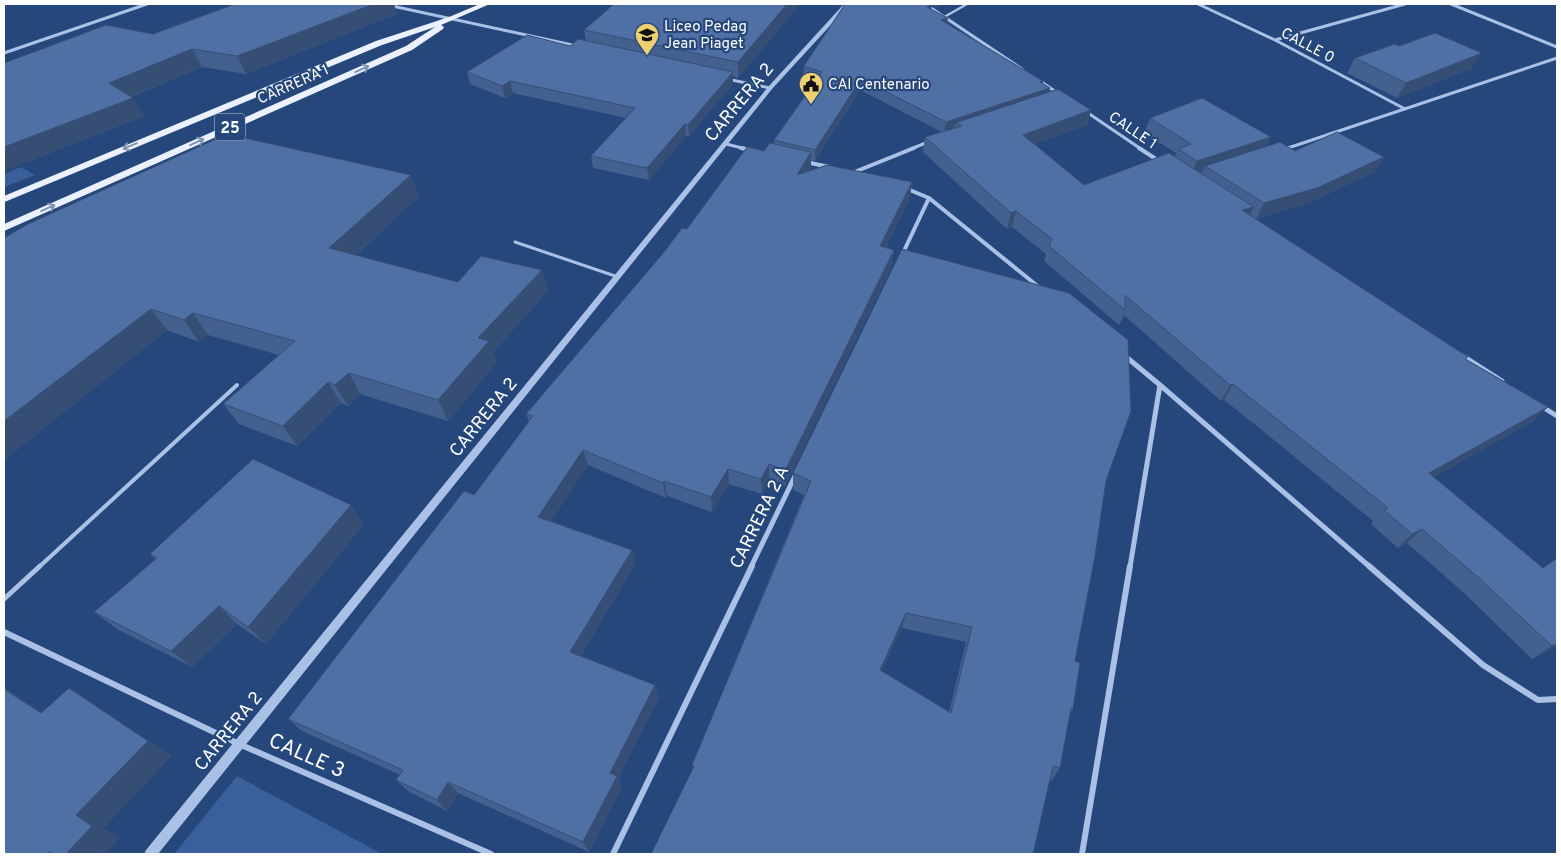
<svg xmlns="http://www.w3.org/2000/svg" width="1561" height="858" font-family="Overpass,sans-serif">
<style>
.green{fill:#39609a}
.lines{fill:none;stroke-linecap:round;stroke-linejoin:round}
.service-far3{stroke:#aac1e5;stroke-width:2.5}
.service-far2{stroke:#aac1e5;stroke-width:3}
.service-far1{stroke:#aac1e5;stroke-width:4}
.service{stroke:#aac1e5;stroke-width:5}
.minor-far3{stroke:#aac1e5;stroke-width:3}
.minor-far2{stroke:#aac1e5;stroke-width:4}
.minor-far1{stroke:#aac1e5;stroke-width:5}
.minor{stroke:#aac1e5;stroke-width:6}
.tertiary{fill:#aac1e5;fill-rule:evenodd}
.primary{fill:#eaf0fd;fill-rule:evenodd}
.wall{fill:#43608e;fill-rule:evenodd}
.shaded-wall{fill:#374e74}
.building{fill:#4e70a5;stroke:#374e74;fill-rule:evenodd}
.oneway{stroke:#7e93b6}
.labels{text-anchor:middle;stroke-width:4.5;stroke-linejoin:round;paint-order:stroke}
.far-poi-label{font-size:15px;fill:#fff;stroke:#26477c;text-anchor:start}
.far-street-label{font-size:15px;fill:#fff;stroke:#26477c}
.shield{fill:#26477c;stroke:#bec8d8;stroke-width:1}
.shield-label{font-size:16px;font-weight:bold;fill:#fff}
.street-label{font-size:18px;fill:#fff;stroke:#26477c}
.near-street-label{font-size:21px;fill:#fff;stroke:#26477c}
</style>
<rect width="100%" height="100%" fill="#26477c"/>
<!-- green -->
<path class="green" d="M21,167L35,175L4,187V174Z
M237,776L382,854H174Z"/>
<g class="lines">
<!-- service-far3 -->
<path class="service-far3" d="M946,16L967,4"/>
<!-- service-far2 -->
<path class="service-far2" d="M515,242L618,277"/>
<!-- service-far1 -->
<path class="service-far1" d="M39,567L237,385"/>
<!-- service -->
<path class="service" d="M4,599L40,566"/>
<!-- minor-far3 -->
<path class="minor-far3" d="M383,4L577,46
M925,4L1022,69
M1198,4L1275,40L1405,109
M1451,4L1557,47
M1275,40L1405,4
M4,53L147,4
M727,79L770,88
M1037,79L1059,94
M1085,111L1141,149
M726,144L746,149
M911,149L928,142
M1285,149L1557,58"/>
<!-- minor-far2 -->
<path class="minor-far2" d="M741,148L751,150
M1139,148L1159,161
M1284,149L1288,148
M806,162L829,167
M852,173L914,148
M905,188L929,198L1040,288
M902,255L929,198"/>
<!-- minor-far1 -->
<path class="minor-far1" d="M1125,356L1160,385L1130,567
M1463,356L1502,381
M1160,385L1370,567
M1541,406L1557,416
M751,567L795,476"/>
<!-- minor -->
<path class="minor" d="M1369,566L1483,665L1538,700L1557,699
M4,632L239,744L491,854
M613,854L752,566
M1082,854L1130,566"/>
<!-- tertiary -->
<path class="tertiary" d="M844,4H850L772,89L158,854H144L146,850L768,87Z"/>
<!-- primary -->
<path class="primary" d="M480,4H490L441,25L444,27L443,29L412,50L4,231V224L406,46L435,27L382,45L7,201L4,202V196L376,41L449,17Z"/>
</g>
<!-- wall -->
<path class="wall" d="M235,4H394L397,14L246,74L202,67L131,97L144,116L4,171V63L153,34Z
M614,4H800L738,78L733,76V84L689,136H686L649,180L593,168L591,156L626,118L513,93L505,98L470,84L467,72L570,46L586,41L584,30Z
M845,4H939L936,7L932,5L931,9L947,24L1043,81V83L1050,88L1049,92L1091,110L1087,125L1035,144L1084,185L1175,156L1176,153L1144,133L1150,118L1271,137L1266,146L1295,151L1384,157L1375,172L1308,203L1256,219L1250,216L1466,359L1548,407L1532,422L1434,477L1557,646L1532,659L1463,592L1407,543L1398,548L1371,524L1373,521L1258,427L1224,400L1221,401L1124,315L1119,325L1044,261L1046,254L1012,227L1007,229L923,152L925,137L942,132L860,90L815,161L811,160V168L809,171L910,198L886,247L894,250L892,266L785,486L769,479L762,494L729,484L712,512L667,496L666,498L588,465L551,521L632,550L635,564L581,656L655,685L659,698L618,778L622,787L589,852L458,793L447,811L408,791L396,780L400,775L302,731L288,719L474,495L529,422L526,414L687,229L764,151L774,144V140L816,81L803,77L804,66Z
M1399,46L1472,68L1397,98L1347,73L1355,58Z
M419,196L356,255L458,282L542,270L548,291L493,352L497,362L448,421L360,394L348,406L341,403L297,446L239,424L223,404L279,355L208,335L199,342L167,330L4,460V238Z
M793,473L1106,481L1075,661L1073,709L1070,714L1060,768L1051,781L693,769L692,765L804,495L793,490ZM902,628L966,642L949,712L882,671Z
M364,524L266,644L237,624L192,667L117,629L94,612L155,559L150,554Z"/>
<!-- shaded-wall -->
<path class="shaded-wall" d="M374,4H394L397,14L246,74L237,56Z
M787,4H800L738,78V62Z
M930,4H932L931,12L927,7Z
M948,18L946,29L941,20Z
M192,49L202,67L120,101L109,83Z
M1482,53L1472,68L1397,98L1406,83Z
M733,72V84L689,136L688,125Z
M861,79L860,90L815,161V150Z
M510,81L513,93L505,98L502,86Z
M1043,81L1041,91L1050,88L1047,99L962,126L955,123L954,130L944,134L946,122Z
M133,98L144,116L4,171V147Z
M1091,110L1087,125L1020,150L1023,135Z
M685,124L686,136L649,180L647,168Z
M1271,137L1263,153L1205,166L1202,173L1190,177L1197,161Z
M811,152V168L796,191L797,175Z
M1384,157L1375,172L1308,203L1256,219L1264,203Z
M411,175L419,196L340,269L329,248Z
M912,182L910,198L879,262L880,246Z
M1254,207L1247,222L1242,210Z
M1016,211L1012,227L1007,229L1011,213Z
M894,250L892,266L785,486V471Z
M542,270L548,291L493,352L497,362L448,421L438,400L478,338Z
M151,309L167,330L4,460V421Z
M193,313L208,335L199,342L184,320Z
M349,373L360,394L348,406L335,385Z
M328,382L341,403L297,446L283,426Z
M1233,384L1224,400L1221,401L1230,385Z
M1548,407L1532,422L1415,488L1429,473Z
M583,450L588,465L544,532L538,517Z
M769,464V479L762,494L761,479Z
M728,469L729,484L712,512L711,497Z
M664,481L667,496L666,498L663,483Z
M351,505L364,524L266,644L248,627Z
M1422,529L1407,543L1398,548L1412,534Z
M632,550L635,564L576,665L570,652Z
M219,606L237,624L192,667L171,651Z
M906,613L902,628L876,684L880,670Z
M1557,644V646L1532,659L1552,646Z
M655,685L659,698L618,778L622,787L589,852L583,842L610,773Z
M4,687L68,729L41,713L4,689Z
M69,688L172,756L104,828L120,838L106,854H66L76,815Z
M448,782L458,793L447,811L437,800Z"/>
<!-- building -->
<path class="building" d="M235,4H374L237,56L192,49L109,83L133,98L4,147V63L106,25L153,34Z
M614,4H787L738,62L584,30Z
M845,4H930L927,7L948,18L941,20L1043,81L1040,82L1050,88L946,122L861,79L815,150L774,140L822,72L804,66Z
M1435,33L1482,53L1406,83L1355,58L1395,44L1399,46Z
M527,35L570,46L578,39L733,72L688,125L685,124L647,168L591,156L635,108L510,81L502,86L467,72Z
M1058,89L1091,110L1023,135L1084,185L1169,153L1254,207L1242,210L1468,357L1465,359L1548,407L1429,473L1543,568L1557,558V644L1552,646L1480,579L1422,529L1412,534L1384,510L1388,508L1233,384L1230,385L1125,295V310L1049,246L1052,239L1016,211L1011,213L925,137L962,126L955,123Z
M1202,98L1271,137L1197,161L1178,149L1191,144L1150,118Z
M1337,132L1384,157L1317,188L1264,203L1205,166L1280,142L1295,151Z
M227,134L411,175L329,248L458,282L481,256L542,270L478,338L489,341L438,400L349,373L335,385L328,382L283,426L223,404L295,341L193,313L184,320L151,309L4,421V238L28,224Z
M770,143L811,152L797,175L827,165L912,182L880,246L894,250L785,471L769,464L761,479L728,469L711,497L664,481L663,483L583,450L538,517L632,550L570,652L655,685L610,773L617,776L583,842L448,782L437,800L396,780L403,770L288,719L464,491L474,495L533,416L526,414L665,251L682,228L687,229L747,147L764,151Z
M902,249L1069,293L1128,340L1131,411L1106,481L1095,556L1075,661L1080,663L1073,709L1071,708L1060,768L1053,766L1033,854H651L694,766L692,765L811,481L793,473ZM906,613L972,627L951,713L880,670Z
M253,459L351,505L248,627L219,606L171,651L94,612L157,558L150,554Z
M69,688L148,741L76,815L92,826L66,854H53L49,852L47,854H4V689L41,713Z"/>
<!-- one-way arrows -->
<defs><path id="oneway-shaft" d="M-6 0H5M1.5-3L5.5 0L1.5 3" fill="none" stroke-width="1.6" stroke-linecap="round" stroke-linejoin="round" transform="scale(1.25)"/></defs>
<g class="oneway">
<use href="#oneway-shaft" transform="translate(362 69) rotate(-24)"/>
<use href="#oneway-shaft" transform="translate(197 142) rotate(-24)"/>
<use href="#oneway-shaft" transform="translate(130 146) rotate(157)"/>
<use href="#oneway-shaft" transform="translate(48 208) rotate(-24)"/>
</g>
<!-- icons -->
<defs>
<symbol id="school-pin" viewBox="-11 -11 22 30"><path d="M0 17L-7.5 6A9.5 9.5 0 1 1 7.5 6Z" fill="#eed06f" stroke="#26477c"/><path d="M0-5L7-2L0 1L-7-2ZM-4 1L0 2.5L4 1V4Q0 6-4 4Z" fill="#111"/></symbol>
<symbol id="civic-pin" viewBox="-11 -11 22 30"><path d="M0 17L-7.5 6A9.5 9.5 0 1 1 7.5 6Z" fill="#eed06f" stroke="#26477c"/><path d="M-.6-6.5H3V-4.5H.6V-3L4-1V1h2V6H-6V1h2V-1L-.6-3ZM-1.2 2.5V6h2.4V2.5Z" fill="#111"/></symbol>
</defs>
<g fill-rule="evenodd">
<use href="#school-pin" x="633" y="21" width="28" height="38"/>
<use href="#civic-pin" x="797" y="70" width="28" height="38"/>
</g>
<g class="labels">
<!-- far-poi labels -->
<g class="far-poi-label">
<text x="664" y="31">Liceo Pedag<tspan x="664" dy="17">Jean Piaget</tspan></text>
<text x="828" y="89">CAI Centenario</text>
</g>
<!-- far-street labels -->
<g class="far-street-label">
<text transform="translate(1308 45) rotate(28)" y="5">CALLE 0</text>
<text transform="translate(293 84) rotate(-24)" y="5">CARRERA 1</text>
<text transform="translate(1133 130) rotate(34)" y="5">CALLE 1</text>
</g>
<!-- shield labels -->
<rect class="shield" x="215" y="113.5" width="30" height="27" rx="4"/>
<g class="shield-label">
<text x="230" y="133">25</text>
</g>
<!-- street labels -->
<g class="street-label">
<text transform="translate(739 102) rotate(-50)" y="6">CARRERA 2</text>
<text transform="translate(483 417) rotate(-51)" y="6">CARRERA 2</text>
<text transform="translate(759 517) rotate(-64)" y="6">CARRERA 2 A</text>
<text transform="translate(228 731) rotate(-51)" y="6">CARRERA 2</text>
</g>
<!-- near-street labels -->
<g class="near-street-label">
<text transform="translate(307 755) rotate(24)" y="7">CALLE 3</text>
</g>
</g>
<!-- border -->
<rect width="1561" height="858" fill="none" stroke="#ffffff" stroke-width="10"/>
</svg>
